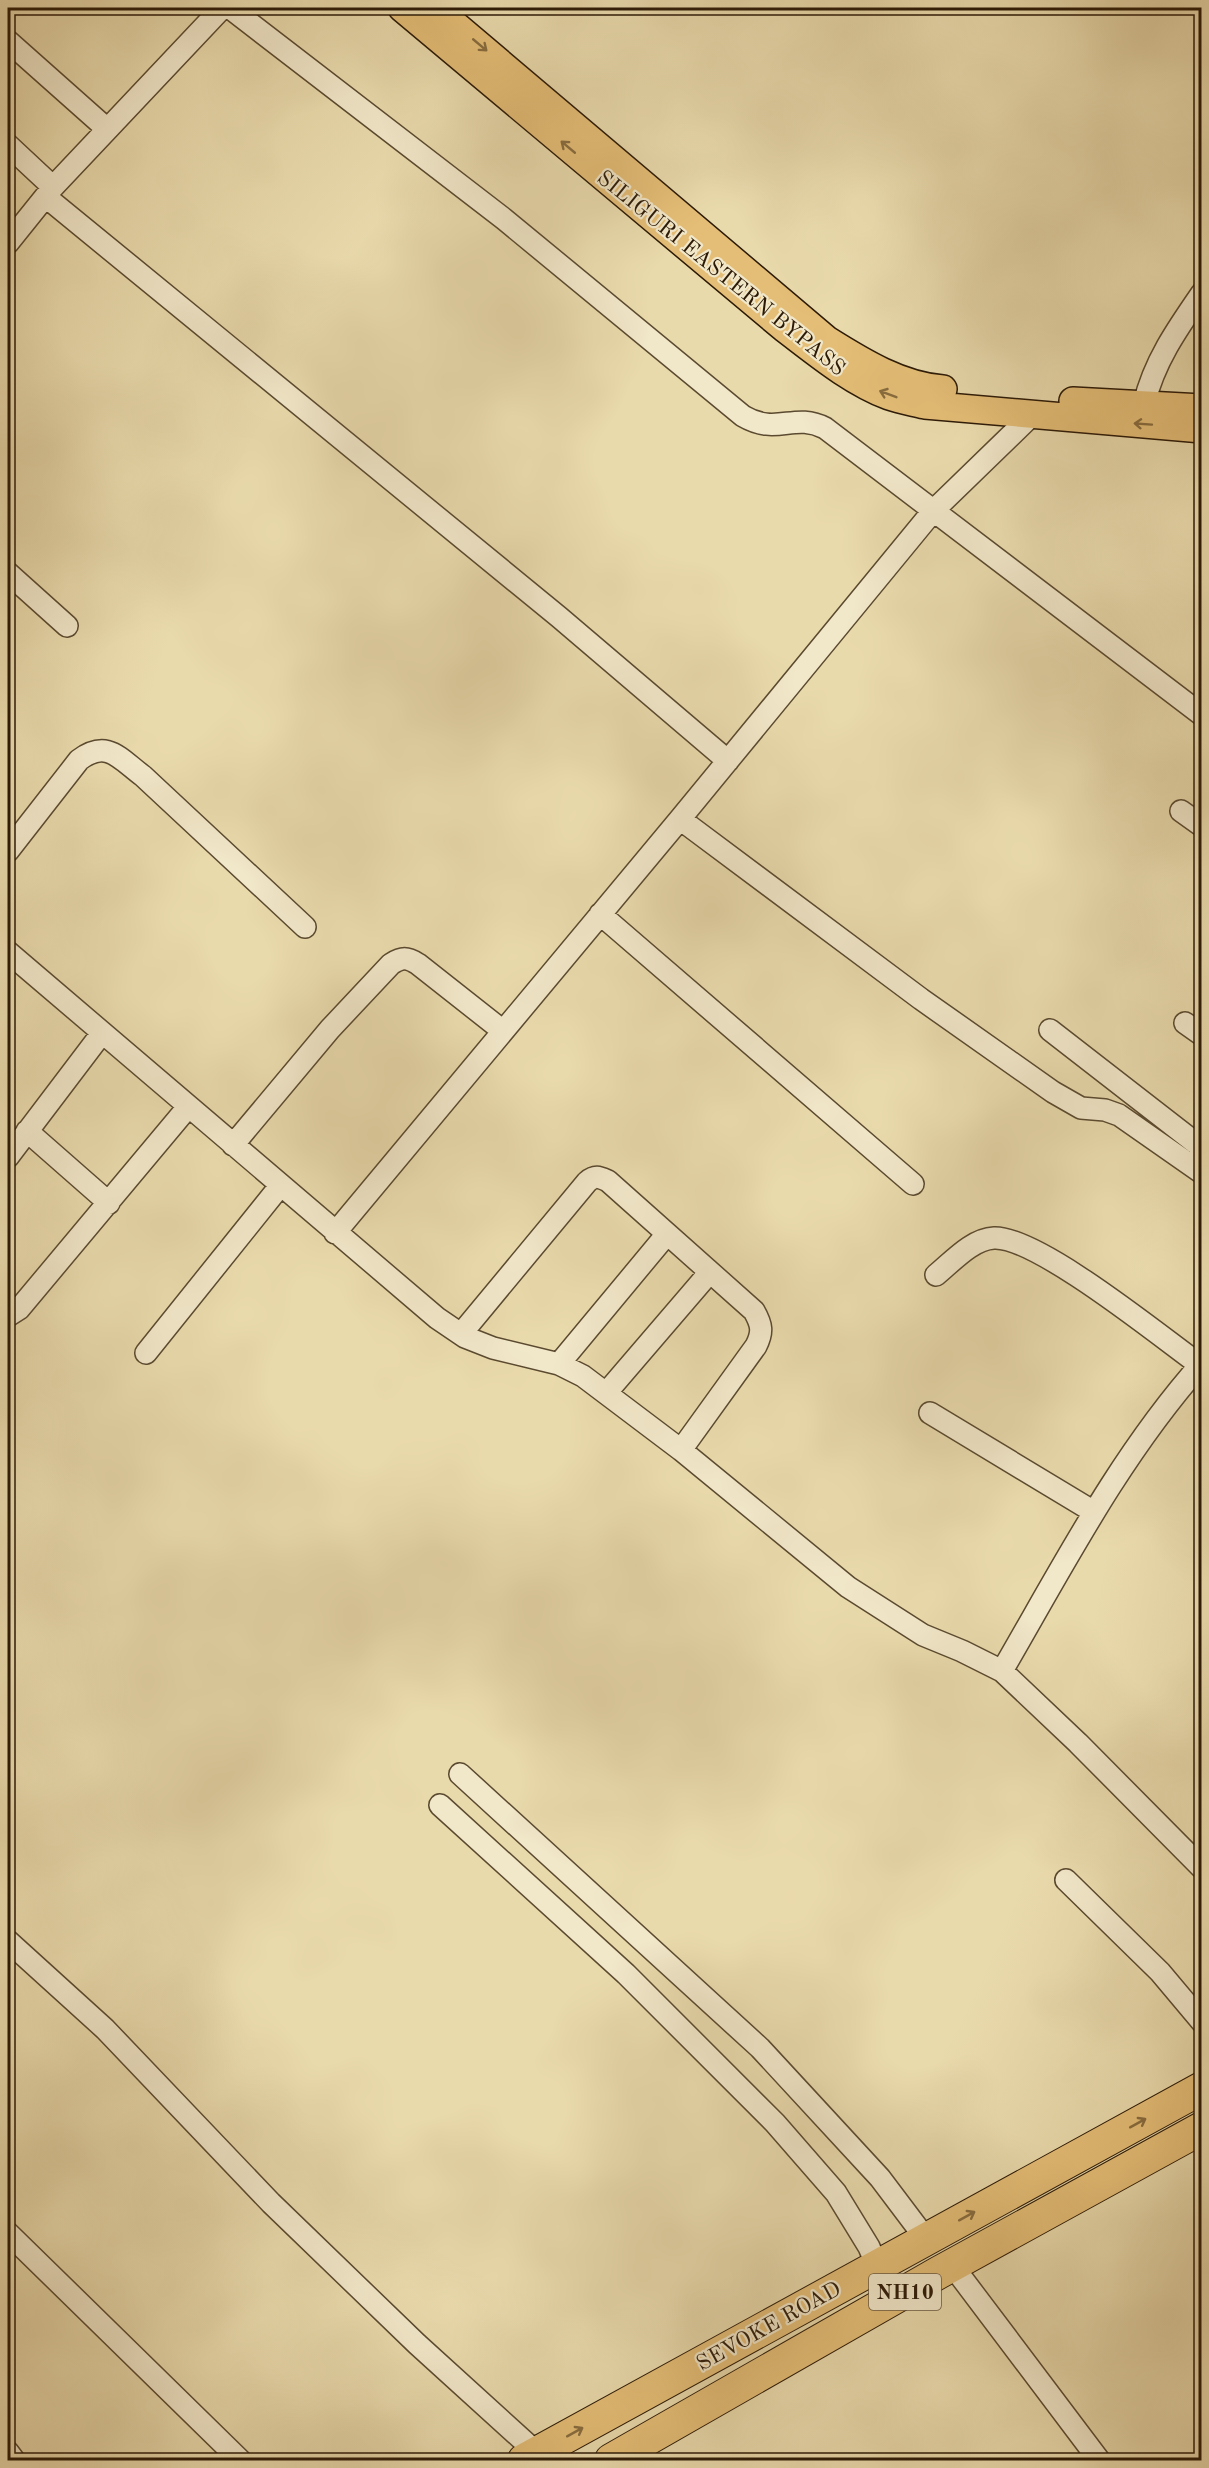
<svg xmlns="http://www.w3.org/2000/svg" width="1209" height="2468" font-family="'Old Standard TT',serif">
<style>
.lines{fill:none;stroke-linecap:round;stroke-linejoin:round}
.minor-casing{stroke:#5b4a30;stroke-width:24}
.major-casing{stroke:#2c1a07;stroke-width:30}
.highway-casing{stroke:#2c1a07;stroke-width:34}
.minor{stroke:#f1e7c9;stroke-width:21}
.major{stroke:#e4bd76;stroke-width:27}
.highway{stroke:#e4bd76;stroke-width:32}
.oneway{stroke:#886c3e}
.labels{text-anchor:middle;stroke-width:4.5;stroke-linejoin:round;paint-order:stroke}
.shield{fill:#f1e7c9;stroke:#675841;stroke-width:1.5}
.shield-label{font-size:21px;font-weight:bold;fill:#2c1a07}
.street-label{font-size:22px;fill:#2c1a07;stroke:#f1e7c9}
</style>
<rect width="100%" height="100%" fill="#e9daac"/>
<filter id="stains"><feTurbulence type="fractalNoise" baseFrequency=".00333" numOctaves="4"/><feColorMatrix values="0 0 0 0 .2 0 0 0 0 .09 0 0 0 0 .02 0 0 0 .5 -.17"/></filter>
<radialGradient id="worn" r=".72"><stop offset=".6" stop-color="#630" stop-opacity="0"/><stop offset="1" stop-color="#630" stop-opacity=".3"/></radialGradient>
<g class="lines">
<defs>
<path id="minor" d="M230,8L504,219L743,416C777,436 794,412 825,428L1202,715
M8,41L107,129
M8,145L53,187
M46,197L559,617L728,761
M8,243L53,187L222,8
M1144,404C1154,362 1177,329 1202,293
M8,573L67,626
M1181,811L1202,826
M680,819L921,999L1053,1092L1081,1108L1105,1110L1119,1115L1202,1173
M8,851L79,760C107,739 119,758 143,776L305,927
M600,914L913,1184
M8,952L437,1318L465,1337L493,1348L559,1364L583,1376L681,1450L848,1587L923,1635L962,1651L1002,1671L1078,1743L1202,1868
M1185,1023L1202,1035
M1050,1030L1202,1148
M27,1131L109,1203
M233,1145L330,1029L391,964C402,957 407,957 418,964L503,1031
M8,1157L102,1033
M335,1233L680,819L933,511L1032,415
M936,1275C952,1262 972,1239 994,1238C1037,1236 1161,1337 1200,1365
M8,1316L19,1309L188,1107
M461,1334L587,1182C595,1175 599,1177 608,1181L754,1311C762,1325 763,1332 756,1346L681,1450
M146,1353L280,1186
M559,1364L667,1234
M607,1392L710,1272
M930,1413L1094,1512
M1002,1671C1063,1566 1120,1455 1202,1363
M460,1774L760,2048L880,2178L926,2239
M440,1805L626,1974L775,2123L836,2193L869,2247L877,2266
M1066,1880L1160,1972L1202,2022
M8,1941L105,2029L271,2203L417,2344L537,2453
M8,2233L240,2460
M952,2265L1099,2460
M8,2452L14,2460"/>
<path id="major" d="M402,8L784,328C817,353 850,381 889,396C900,400 913,402 925,405L1202,429
M435,8L827,340C862,362 901,386 943,389
M1073,401L1202,408"/>
<path id="highway" d="M524,2460L1202,2088
M611,2460L938,2273L1202,2128"/>
</defs>
<!-- minor casing -->
<use href="#minor" class="minor-casing"/>
<!-- major casing -->
<use href="#major" class="major-casing"/>
<!-- highway casing -->
<use href="#highway" class="highway-casing"/>
<!-- minor -->
<use href="#minor" class="minor"/>
<!-- major -->
<use href="#major" class="major"/>
<!-- highway -->
<use href="#highway" class="highway"/>
</g>
<!-- one-way arrows -->
<defs><path id="oneway-shaft" d="M-6 0H5M1.5-3L5.5 0L1.5 3" fill="none" stroke-width="1.6" stroke-linecap="round" stroke-linejoin="round" transform="scale(1.5)"/></defs>
<g class="oneway">
<use href="#oneway-shaft" transform="translate(480 45) rotate(40)"/>
<use href="#oneway-shaft" transform="translate(568 147) rotate(-140)"/>
<use href="#oneway-shaft" transform="translate(888 394) rotate(-159)"/>
<use href="#oneway-shaft" transform="translate(1143 424) rotate(-176)"/>
<use href="#oneway-shaft" transform="translate(1138 2123) rotate(-29)"/>
<use href="#oneway-shaft" transform="translate(967 2216) rotate(-29)"/>
<use href="#oneway-shaft" transform="translate(575 2432) rotate(-29)"/>
</g>
<g class="labels">
<!-- shield labels -->
<rect class="shield" x="869" y="2274" width="72" height="36" rx="4.5"/>
<g class="shield-label">
<text x="905" y="2299">NH10</text>
</g>
<!-- street labels -->
<g class="street-label">
<text transform="translate(722 272) rotate(39)" y="8">SILIGURI EASTERN BYPASS</text>
<text transform="translate(768 2325) rotate(-29)" y="8">SEVOKE ROAD</text>
</g>
</g>
<!-- margin -->
<rect width="1209" height="2468" fill="none" stroke="#e9daac" stroke-width="30"/>
<rect x="9" y="9" width="1191" height="2450" fill="none" stroke="#2c1a07" stroke-width="3"/>
<rect x="15" y="15" width="1179" height="2438" fill="none" stroke="#2c1a07" stroke-width="1.5"/>
<rect width="100%" height="100%" filter="url(#stains)"/>
<rect width="100%" height="100%" fill="url(#worn)"/>
</svg>
